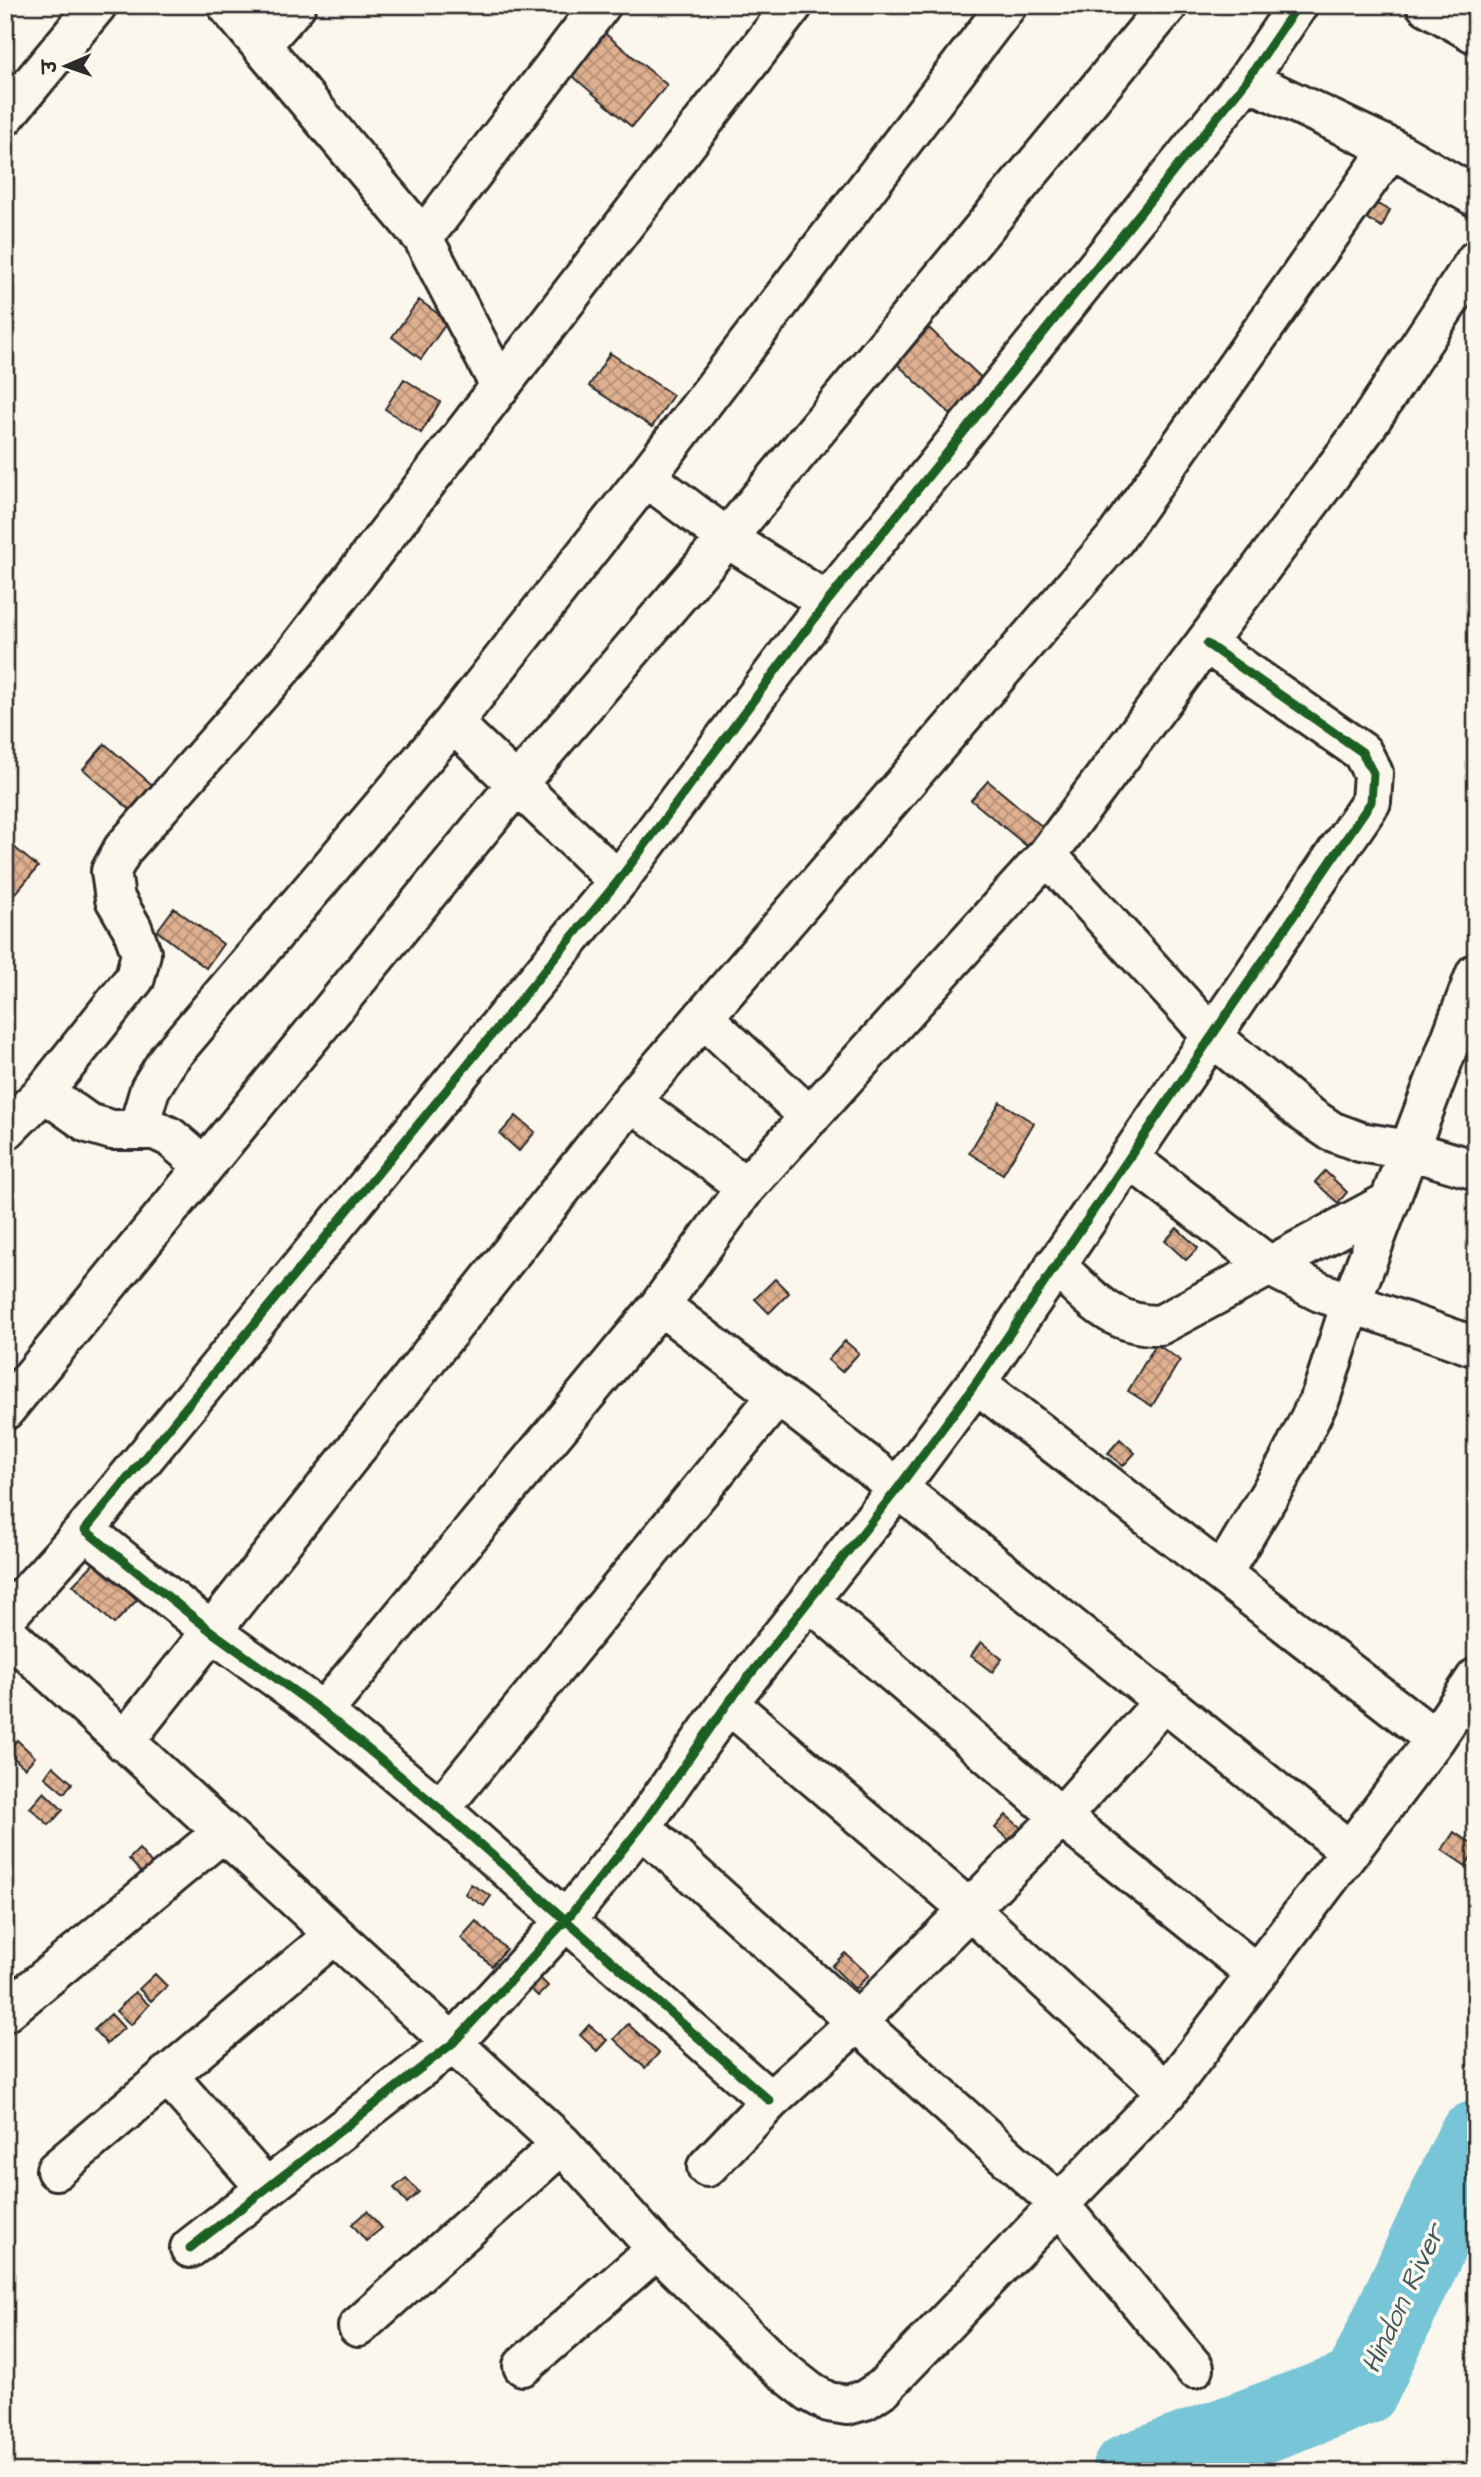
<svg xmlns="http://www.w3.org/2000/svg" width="1481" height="2477" font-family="'Architects Daughter','Playpen Sans Deva',sans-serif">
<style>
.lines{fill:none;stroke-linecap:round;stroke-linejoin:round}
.river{stroke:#79c5d8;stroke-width:79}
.building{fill:url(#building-cross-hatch);stroke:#2b2b2b;stroke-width:2}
.minor-casing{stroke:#2b2b2b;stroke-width:44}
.minor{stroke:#fbf7ec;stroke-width:38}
.cycleway-casing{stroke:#fbf7ec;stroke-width:13}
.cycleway{stroke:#1b5e20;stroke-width:9}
.labels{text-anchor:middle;stroke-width:7;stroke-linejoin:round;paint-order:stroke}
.water-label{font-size:28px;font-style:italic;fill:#42595f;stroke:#fbf7ec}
</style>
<defs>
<pattern id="building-cross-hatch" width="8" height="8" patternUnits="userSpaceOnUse" patternTransform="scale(1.75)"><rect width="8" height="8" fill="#dfb090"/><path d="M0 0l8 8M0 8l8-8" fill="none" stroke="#b58f76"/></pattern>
</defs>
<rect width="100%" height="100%" fill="#fbf7ec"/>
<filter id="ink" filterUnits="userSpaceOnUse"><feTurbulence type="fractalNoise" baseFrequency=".0143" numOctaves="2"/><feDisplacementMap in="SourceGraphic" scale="14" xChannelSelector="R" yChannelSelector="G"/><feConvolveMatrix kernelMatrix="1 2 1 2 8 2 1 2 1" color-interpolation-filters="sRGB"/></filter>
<g filter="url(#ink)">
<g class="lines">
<!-- river -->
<path class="river" d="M1131,2472L1361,2387L1476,2140"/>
</g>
<!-- building -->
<path class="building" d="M596,26L667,85L632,127L562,67Z
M1368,200L1390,210L1382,227L1360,215Z
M419,300L448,321L421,359L392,337Z
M929,328L990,386L957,420L896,363Z
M610,353L673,395L652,427L589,386Z
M404,379L440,402L421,433L385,409Z
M105,744L164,795L142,820L83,769Z
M988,781L1044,828L1028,847L971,800Z
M14,847L38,867L16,893L5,883V857Z
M174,908L223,944L206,968L157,931Z
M1000,1102L1034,1123L1003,1174L969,1153Z
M516,1116L535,1132L519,1151L500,1134Z
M1325,1171L1347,1192L1338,1203L1315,1182Z
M1177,1228L1198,1248L1186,1260L1165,1241Z
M775,1279L789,1293L769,1313L755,1299Z
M845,1341L859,1353L842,1372L828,1360Z
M1156,1344L1180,1360L1152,1406L1128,1391Z
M1120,1439L1135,1453L1123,1466L1108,1453Z
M96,1561L137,1600L114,1624L73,1585Z
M981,1642L1002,1659L992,1672L971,1656Z
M17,1740L35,1757L25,1768L7,1752Z
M53,1766L72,1783L64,1793L45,1777Z
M44,1792L63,1810L49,1825L30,1808Z
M1006,1815L1026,1832L1015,1845L995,1828Z
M1454,1832L1476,1847L1466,1866L1442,1850Z
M139,1849L154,1867L144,1876L129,1859Z
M471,1884L491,1896L484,1906L465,1894Z
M476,1921L506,1949L492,1966L461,1938Z
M845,1953L869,1975L855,1989L832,1966Z
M529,1967L548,1986L538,1996L519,1978Z
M155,1974L167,1986L151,2001L139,1989Z
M135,1992L149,2005L131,2025L116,2011Z
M111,2014L124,2028L107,2044L94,2030Z
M628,2024L659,2053L645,2068L614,2039Z
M589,2025L607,2040L597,2051L580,2035Z
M406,2178L419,2192L407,2203L394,2188Z
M367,2211L382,2228L366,2241L352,2224Z"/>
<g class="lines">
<defs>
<path id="minor" d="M227,5L423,238L500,386
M1426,5L1476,34
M262,44L296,5
M1247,80L1391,148L1476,197
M5,116L97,5
M423,238L601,5
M646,477L727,538L827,602
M453,723L618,881
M1047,855L1213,1037L1303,1112L1331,1131L1360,1142L1409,1150L1476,1170
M703,1017L810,1117
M44,1092L88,1123L112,1130H155L170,1137L204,1166
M631,1101L746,1187
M138,1129L150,1089L169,1058L453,723L646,477L1007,5
M5,1131L44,1092L135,978L141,953L132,928L115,899L111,871L123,849L297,651L793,5
M1130,1159L1271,1267L1320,1292L1476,1347
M1055,1265C1090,1296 1110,1326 1160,1325L1390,1201
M660,1305L898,1488L1350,1851
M976,1383L1435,1739
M5,1410L517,784L727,538L1168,5
M1223,1572L1288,1463L1321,1396L1351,1303L1476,973
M810,1601L1061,1817L1257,1974
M5,1618L85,1530
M5,1631L562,2144L657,2249L777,2366L810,2392L828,2402L847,2405L865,2400L883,2388L1167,2092L1435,1739L1476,1678
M728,1703L970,1910L1167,2092
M323,1712L660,1305L746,1187L1047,855L1364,430L1476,260
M124,1742L631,1101L1114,540L1391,148
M440,1809L778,1395
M641,1827L1058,2203L1194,2368
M5,2012L223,1832
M167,2075L266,2188
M770,2101L440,1809L323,1712L212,1632L85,1530L618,881L827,602L1247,80L1298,5
M707,2167L770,2101L856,2023L1061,1817L1164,1701
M56,2170L334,1935
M190,2248L453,2043L567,1919L641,1827L728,1703L898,1488L976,1383L1371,802L1373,773L1362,752L1207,644
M358,2327L562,2144
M523,2366L657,2249"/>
</defs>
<!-- minor casing -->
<use href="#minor" class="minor-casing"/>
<!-- minor -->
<use href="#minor" class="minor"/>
<defs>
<path id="cycleway" d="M770,2101L440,1809L323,1712L212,1632L85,1530L618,881L827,602L1247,80L1298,5
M190,2248L453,2043L567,1919L641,1827L728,1703L898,1488L976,1383L1371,802L1373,773L1362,752L1207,644"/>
</defs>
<!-- cycleway casing -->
<use href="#cycleway" class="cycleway-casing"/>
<!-- cycleway -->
<use href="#cycleway" class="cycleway"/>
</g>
</g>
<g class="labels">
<!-- water labels -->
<g class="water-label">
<text transform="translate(1402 2298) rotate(-65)" y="10">Hindon River</text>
</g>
</g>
<!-- margin -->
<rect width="1481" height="2477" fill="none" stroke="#fbf7ec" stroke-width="28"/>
<rect x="14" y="14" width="1453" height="2449" fill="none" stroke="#2b2b2b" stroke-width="2.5" filter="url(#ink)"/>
<!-- north arrow -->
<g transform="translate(66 66) rotate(268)" stroke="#fbf7ec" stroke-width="5" paint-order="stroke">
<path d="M0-5L12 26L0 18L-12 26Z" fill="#2b2b2b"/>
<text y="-10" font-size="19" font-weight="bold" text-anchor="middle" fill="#2b2b2b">उ</text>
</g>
</svg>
